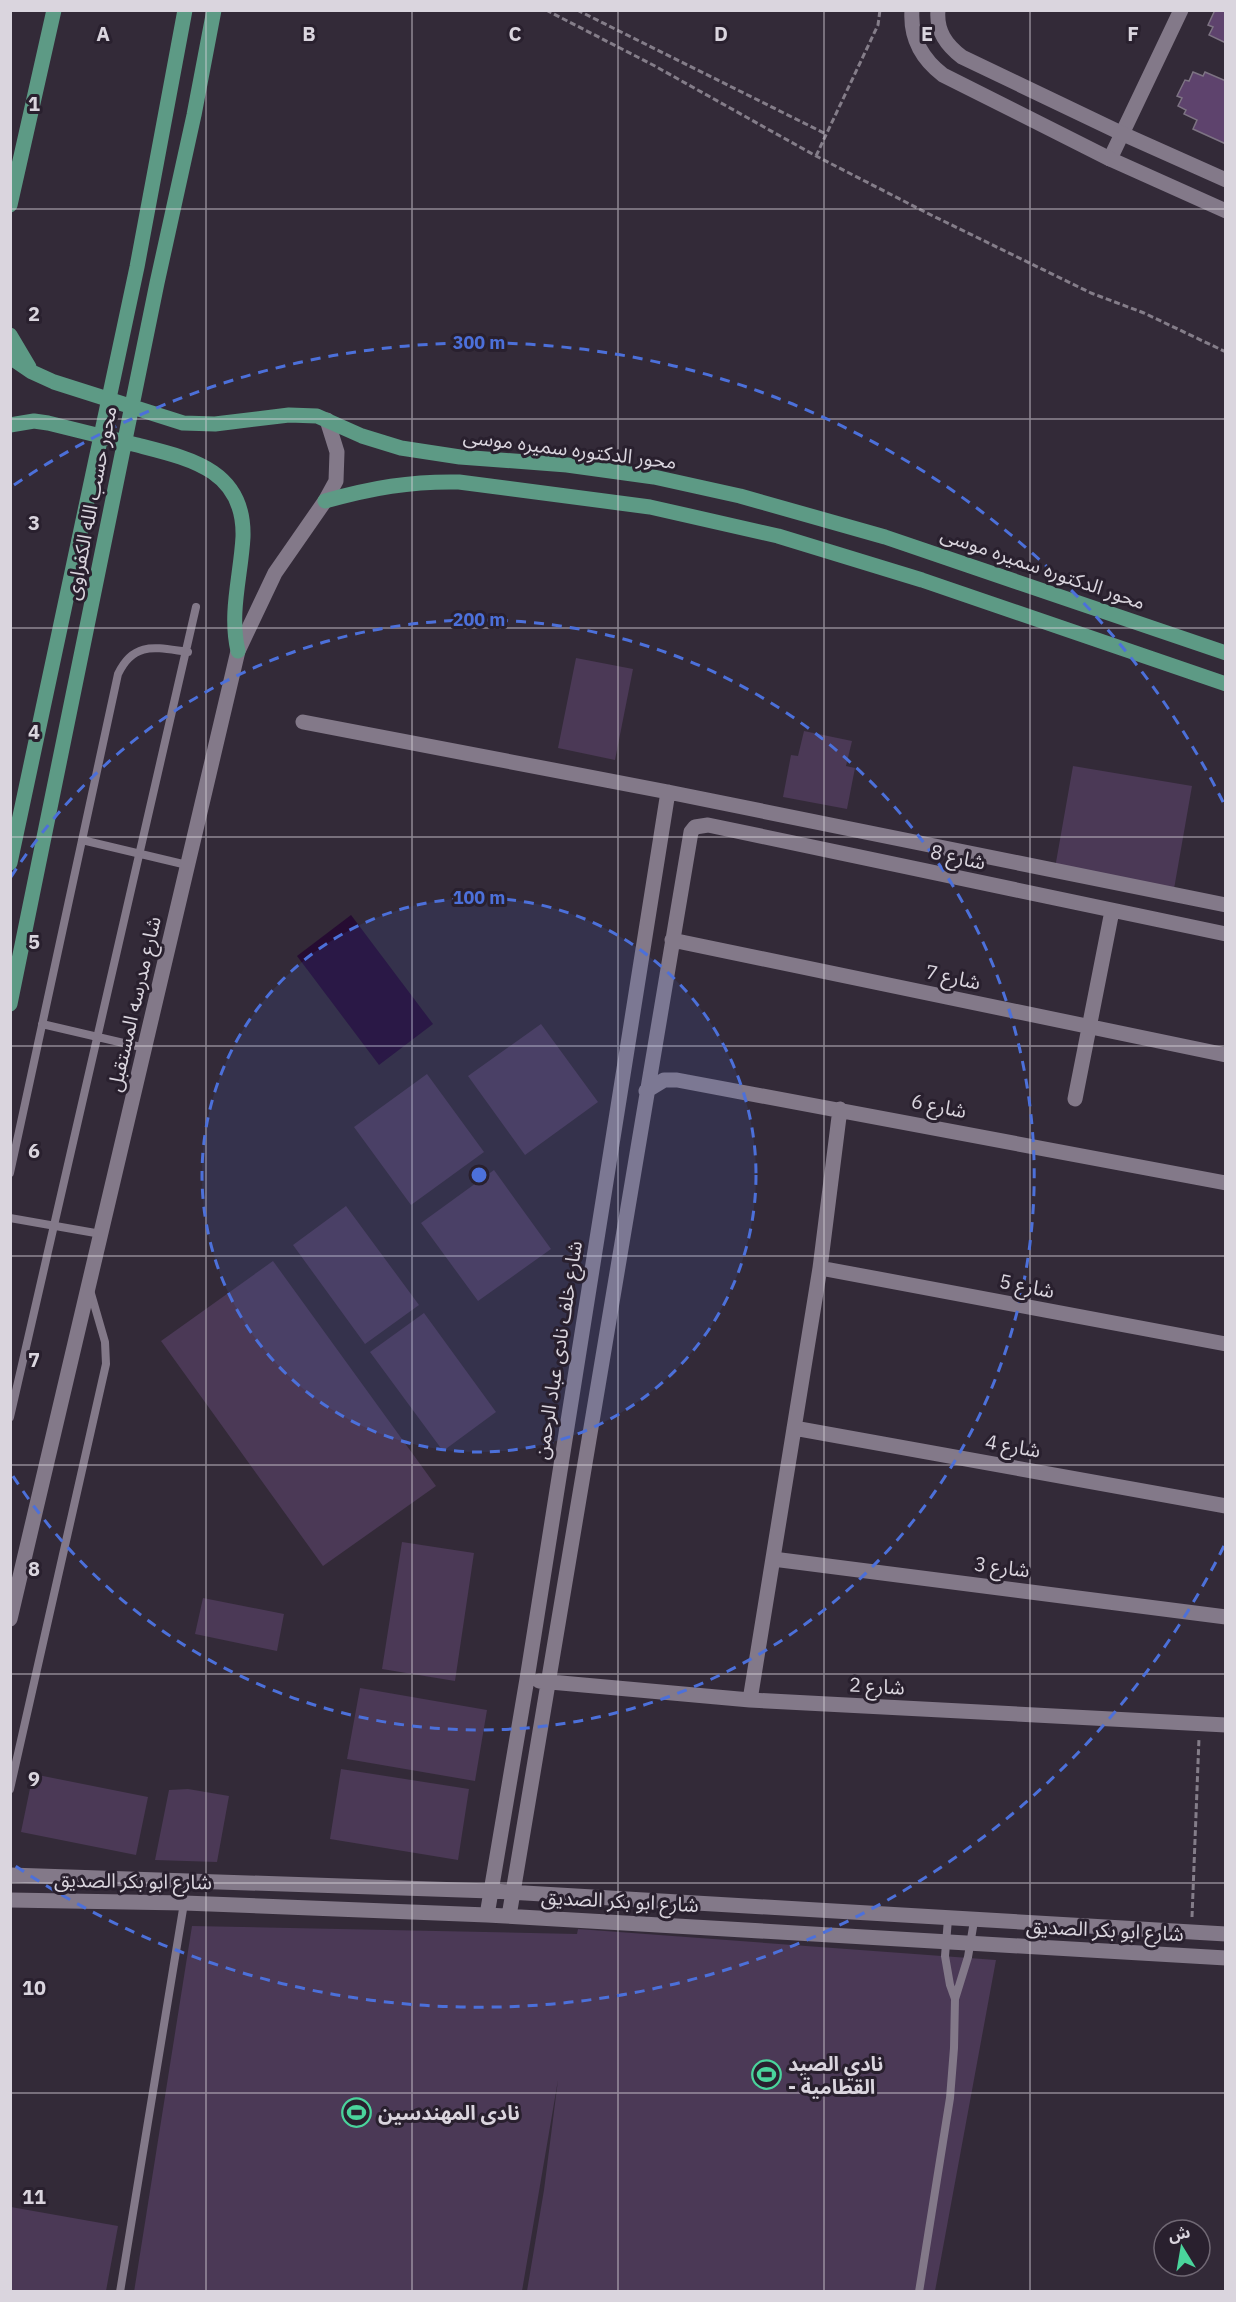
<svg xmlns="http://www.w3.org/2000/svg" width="1236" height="2302" font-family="'IBM Plex Sans','Noto Sans Arabic',sans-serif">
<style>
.green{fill:#4b3956}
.water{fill:#260c32}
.building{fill:#5e436d;stroke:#7d7383;stroke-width:1.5}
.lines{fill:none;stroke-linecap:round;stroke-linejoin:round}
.path{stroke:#847d89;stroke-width:3;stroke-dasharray:6 3;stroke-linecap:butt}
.service{stroke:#837989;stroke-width:8}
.minor{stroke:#837989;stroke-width:15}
.tertiary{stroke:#837989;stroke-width:15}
.primary{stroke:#5d9a85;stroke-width:15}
.grid{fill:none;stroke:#dad5de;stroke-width:1.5;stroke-opacity:0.55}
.ring{fill:none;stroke:#4c70da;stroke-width:3;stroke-dasharray:10 8}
.labels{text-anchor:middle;stroke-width:6;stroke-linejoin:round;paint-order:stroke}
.street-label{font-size:20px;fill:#dad5de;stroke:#29202e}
.poi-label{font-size:20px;font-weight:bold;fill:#dad5de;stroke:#29202e;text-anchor:start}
.grid-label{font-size:20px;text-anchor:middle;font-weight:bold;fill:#dad5de;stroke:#29202e;stroke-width:6;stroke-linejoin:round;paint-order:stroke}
.centre{fill:#4c70da;stroke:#29202e;stroke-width:3}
.ring-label{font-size:18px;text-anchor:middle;font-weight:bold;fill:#4c70da;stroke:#29202e;stroke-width:6;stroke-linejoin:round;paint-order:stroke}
</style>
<rect width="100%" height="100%" fill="#332a38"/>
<!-- green -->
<path class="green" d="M576,658L633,669L615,760L558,748Z
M804,731L852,741L846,766L855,768L847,809L783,797L791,755L798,756Z
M1073,766L1192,786L1174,889L1055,868Z
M541,1024L598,1102L525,1155L468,1076Z
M427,1074L484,1152L411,1205L354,1127Z
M494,1170L551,1249L478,1301L421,1223Z
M346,1206L419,1305L365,1344L293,1245Z
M273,1261L436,1486L323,1566L161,1341Z
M424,1313L496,1412L443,1451L370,1352Z
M402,1542L474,1553L455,1681L382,1669Z
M203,1598L284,1614L277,1651L195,1634Z
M360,1688L487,1710L475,1781L347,1759Z
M341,1769L469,1789L458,1860L330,1839Z
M33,1774L148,1797L136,1855L21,1832Z
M188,1789L229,1796L217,1862L155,1860L169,1790Z
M192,1926L577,1934L578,1929L996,1960L935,2291H527L544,2190L558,2080L522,2291L134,2292Z
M11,2207L118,2226L106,2291H11Z"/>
<!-- water -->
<path class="water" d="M351,915L433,1024L379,1065L297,956Z"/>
<!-- building -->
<path class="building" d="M1215,10H1226V43L1209,35L1213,27L1208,25Z
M1193,72L1203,76L1205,72L1226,81V144L1193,129L1197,120L1184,114L1186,110L1178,106L1182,98L1177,96L1185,80L1189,81Z"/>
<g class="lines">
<!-- path -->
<path class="path" d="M546,10L653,65L816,156L927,213L1091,293L1144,313L1226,352
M577,10L826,134
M816,156L878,25L880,10
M1192,1917L1199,1738"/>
<!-- service -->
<path class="service" d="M82,840L187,865
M42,1024L145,1048
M10,1173L118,674C134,640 157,648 188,652
M10,1218L101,1234
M10,1417L196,607
M10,1789L106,1364L105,1342L90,1290
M955,1999L968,1957L974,1921
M120,2292L184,1903
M919,2292L950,2098L954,2048L955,1999L950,1985L945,1956L948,1919"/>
<!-- minor -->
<path class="minor" d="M1110,159L1181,10
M303,722L668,792L1226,905
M672,940L1226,1055
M646,1091L664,1080H677L1226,1183
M1075,1099L1112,911
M820,1268L1226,1344
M794,1428L1226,1506
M773,1559L1226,1617
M539,1681L750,1700L1226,1725
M750,1700L820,1268L840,1109
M10,1875L491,1891L1226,1934
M10,1900L184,1903L487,1915L1226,1958
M487,1915L527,1679L668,792
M509,1916L691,832L695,827L708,825L1226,934"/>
<!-- tertiary -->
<path class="tertiary" d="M912,10C910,38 922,59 943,75L1110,159L1226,211
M938,10C936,31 946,45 962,57L1123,134L1226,180
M10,1619L238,651L275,573L325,501L336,481L337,452L327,420"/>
<!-- primary -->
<path class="primary" d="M10,205L54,10
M10,335L29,367
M10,357L32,372L54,382L183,423L215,424L289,415L317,416L362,436L401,448L460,457L567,465L654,477L740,496L885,537L1226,653
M10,425L34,421L48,423C77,430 105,437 133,444C187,458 245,468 243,537C241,575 229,613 238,651
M325,501C372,488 410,481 459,482L650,507L778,536L922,580L1226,684
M10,863L137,267L185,10
M10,1004L157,283L194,115L214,10"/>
</g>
<!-- grid -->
<path class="grid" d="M206,10V2292M412,10V2292M618,10V2292M824,10V2292M1030,10V2292M10,209H1226M10,419H1226M10,628H1226M10,837H1226M10,1046H1226M10,1256H1226M10,1465H1226M10,1674H1226M10,1883H1226M10,2093H1226"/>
<!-- distance rings -->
<circle cx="479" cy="1175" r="277" fill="#4c70da" fill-opacity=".12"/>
<g class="ring">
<circle cx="479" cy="1175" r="277"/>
<path d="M11 877A555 555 0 1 1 11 1473"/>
<path d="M1224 1546A832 832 0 0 1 14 1865M14 485A832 832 0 0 1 1224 804"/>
</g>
<!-- icons -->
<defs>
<symbol id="stadium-ring" viewBox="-11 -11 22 22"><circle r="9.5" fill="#29202e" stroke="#4ad49c" stroke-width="1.5"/><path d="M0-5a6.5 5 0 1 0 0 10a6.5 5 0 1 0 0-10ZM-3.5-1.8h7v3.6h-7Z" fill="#4ad49c"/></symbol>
</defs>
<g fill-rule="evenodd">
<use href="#stadium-ring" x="750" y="2058" width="33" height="33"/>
<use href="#stadium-ring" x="340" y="2096" width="33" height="33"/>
</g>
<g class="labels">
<!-- street labels -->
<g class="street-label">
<text transform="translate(570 449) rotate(7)" y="7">محور الدكتوره سميره موسى</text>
<text transform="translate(91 503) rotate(-79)" y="7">محور حسب الله الكفراوى</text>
<text transform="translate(1043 568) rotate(19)" y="7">محور الدكتوره سميره موسى</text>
<text transform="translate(958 857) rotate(12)" y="7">شارع 8</text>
<text transform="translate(953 977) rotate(12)" y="7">شارع 7</text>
<text transform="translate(134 1004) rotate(-77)" y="7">شارع مدرسه المستقبل</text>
<text transform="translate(939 1106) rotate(11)" y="7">شارع 6</text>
<text transform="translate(1027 1286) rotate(11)" y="7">شارع 5</text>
<text transform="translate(558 1350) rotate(-81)" y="7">شارع خلف نادى عباد الرحمن</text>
<text transform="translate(1013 1446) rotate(10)" y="7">شارع 4</text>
<text transform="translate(1002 1567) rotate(7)" y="7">شارع 3</text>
<text transform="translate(877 1686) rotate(3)" y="7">شارع 2</text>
<text transform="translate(133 1881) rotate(1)" y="7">شارع ابو بكر الصديق</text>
<text transform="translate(620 1901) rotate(3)" y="7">شارع ابو بكر الصديق</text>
<text transform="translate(1105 1930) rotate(3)" y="7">شارع ابو بكر الصديق</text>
</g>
<!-- poi labels -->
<g class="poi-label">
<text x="788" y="2071">نادي الصيد<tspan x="788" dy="23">- القطامية</tspan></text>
<text x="378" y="2120">نادى المهندسين</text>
</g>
</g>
<g class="grid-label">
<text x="103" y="41">A</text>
<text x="309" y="41">B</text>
<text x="515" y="41">C</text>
<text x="721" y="41">D</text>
<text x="927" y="41">E</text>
<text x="1133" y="41">F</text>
<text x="34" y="111">1</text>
<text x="34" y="321">2</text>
<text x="34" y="530">3</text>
<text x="34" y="739">4</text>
<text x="34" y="949">5</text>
<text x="34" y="1158">6</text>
<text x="34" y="1367">7</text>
<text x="34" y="1576">8</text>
<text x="34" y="1786">9</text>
<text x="34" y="1995">10</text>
<text x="34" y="2204">11</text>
</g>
<circle cx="479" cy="1175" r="9" class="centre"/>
<g class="ring-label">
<text x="479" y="349">300 m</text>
<text x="479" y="626">200 m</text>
<text x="479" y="904">100 m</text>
</g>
<!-- border -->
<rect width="1236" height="2302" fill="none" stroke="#dad5de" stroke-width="24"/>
<!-- north arrow -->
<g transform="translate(1182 2248) rotate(349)"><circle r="28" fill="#29202e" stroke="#706874" stroke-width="1.5"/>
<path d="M0-4.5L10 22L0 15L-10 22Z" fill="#4ad49c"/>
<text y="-9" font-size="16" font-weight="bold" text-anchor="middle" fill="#dad5de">ش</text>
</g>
</svg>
